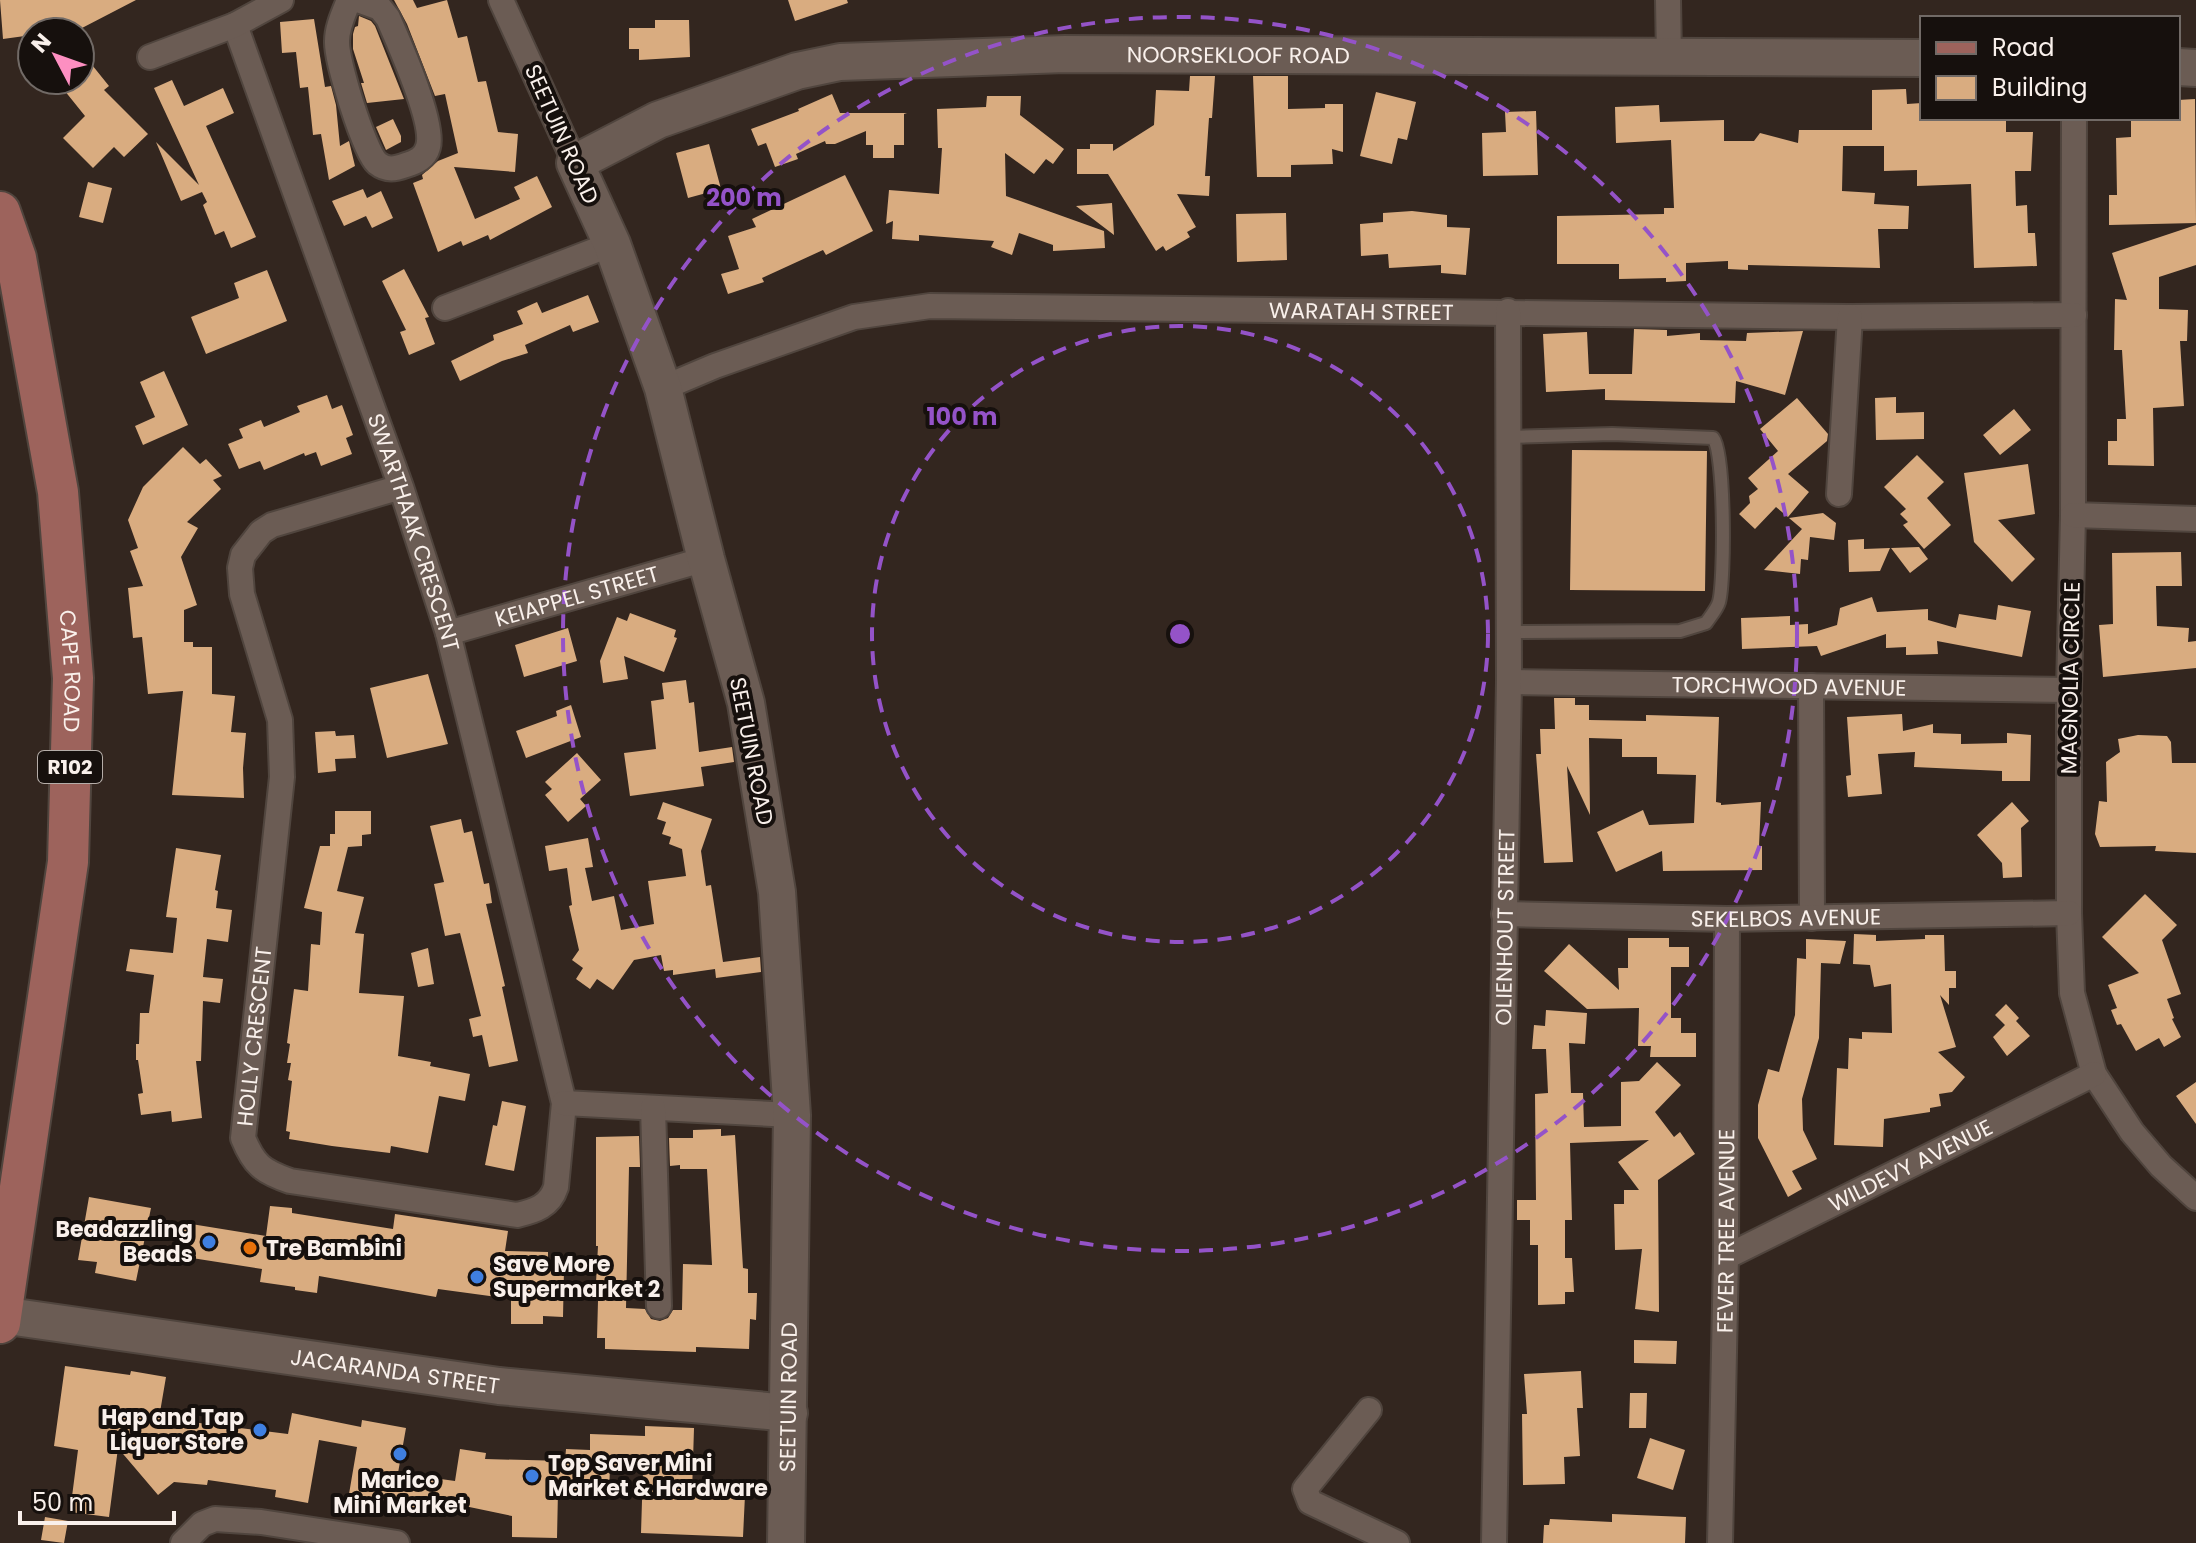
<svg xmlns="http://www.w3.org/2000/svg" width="2196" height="1543" font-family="Poppins,sans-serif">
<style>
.building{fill:#d9ac80}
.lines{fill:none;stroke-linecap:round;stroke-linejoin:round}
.lane-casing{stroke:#50453e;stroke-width:16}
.street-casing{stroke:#50453e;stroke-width:28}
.secondary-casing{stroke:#50453e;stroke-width:40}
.primary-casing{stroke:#50453e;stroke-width:44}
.lane{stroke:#6b5c54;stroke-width:12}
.street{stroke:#6b5c54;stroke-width:24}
.secondary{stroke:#6b5c54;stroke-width:36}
.primary{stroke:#9d635c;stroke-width:40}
.ring{fill:none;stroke:#9453c8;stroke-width:4;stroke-dasharray:14 10}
.shop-dot{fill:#3f7fe0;stroke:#16100d;stroke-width:3}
.food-dot{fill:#e8710a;stroke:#16100d;stroke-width:3}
.labels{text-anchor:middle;stroke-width:8;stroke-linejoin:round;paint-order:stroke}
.shield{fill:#16100d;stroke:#b5ada8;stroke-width:2}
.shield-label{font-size:20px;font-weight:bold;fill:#f9f0eb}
.street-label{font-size:22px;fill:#f9f0eb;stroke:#16100d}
.poi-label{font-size:22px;font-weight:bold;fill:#f9f0eb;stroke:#16100d;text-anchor:start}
.centre{fill:#9453c8;stroke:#16100d;stroke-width:4}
.ring-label{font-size:24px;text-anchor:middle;font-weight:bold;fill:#9453c8;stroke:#16100d;stroke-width:8;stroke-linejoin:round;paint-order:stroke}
</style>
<rect width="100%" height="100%" fill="#33261f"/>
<!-- building -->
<path class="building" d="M0,0H136L82,28L32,32V35L3,39Z
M394,0H413L417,8L447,0L458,38L467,36L478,82L486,81L498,132L518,134L515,172L454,167L475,219L520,199L514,187L537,176L552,207L490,240L488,235L463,246L461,241L438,252L413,183L423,179L422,175L438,161L458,153L445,94L435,96L407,24Z
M788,0H847L848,3L795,21Z
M359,16L371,21L375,26L404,99L367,103L361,83H364L353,49V34L355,27L358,26Z
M314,19L325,87L331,86L336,105L340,146L349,141L355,166L329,180L321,134L313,135L308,87L300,88L296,52L282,53L280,22Z
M655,20H689L690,57L639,60V49H629V28H655Z
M80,50L109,86L104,90L148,134L124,157L114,147L93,168L63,138L85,116L56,80H80Z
M1190,76H1215L1212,118H1209L1205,176H1210L1209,196L1177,194L1196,227L1187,232L1190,237L1166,251L1163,246L1156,251L1108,174H1077V149H1090V144H1113V151L1154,125L1156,90L1189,91Z
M1253,76H1288V109L1325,108V104H1343V152L1332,149L1333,164L1291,165V177H1257Z
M172,80L184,106L223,88L234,113L206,126L256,237L231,248L224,231L215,235L203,205L207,202L202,192L181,201L156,142L199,185L154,88Z
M1906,89L1907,104L1922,103V118H2006V132H2033L2031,171H2015L2016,206L2027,205L2028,233H2035L2037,266L1974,268L1971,184L1917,186V170L1884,171V146H1843L1842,191L1875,193L1874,204L1909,206L1908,229H1878L1880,268L1748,265V270L1728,269V261L1686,263V281L1666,282V278L1619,279V264H1557V216L1664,214V208H1674L1671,140L1616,143L1615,107L1659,105L1660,122L1724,120V141H1754L1760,133L1798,143L1799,130H1872V90Z
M1376,92L1416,102L1407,140L1398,138L1392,164L1360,156Z
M832,94L840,113H907L904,114V145H894V158H873V145H866V131L835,144H826L825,141L796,154L798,159L775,167L766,143L758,146L751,129L799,111L798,109Z
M987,96H1021L1020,115L1064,149L1053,164L1046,159L1034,174L1005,153L1006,196L1104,231L1105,248L1053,251V245L1019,233L1012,255L991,247L994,241L919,235V241L892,239L893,221L886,224L889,190L939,194L942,148H938L937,109L986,107Z
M2195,99L2196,223L2109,225V195H2117L2116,138L2131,137V118H2178V100Z
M1536,111L1538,175L1483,176L1482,133L1506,132L1505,112Z
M393,119L401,136V142L386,150L376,127Z
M709,144L721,189L688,198L676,153Z
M845,175L873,231L826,255L823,250L762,278L764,282L728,294L721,274L739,269L728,236L756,227L752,219Z
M88,182L112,188L103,223L79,217Z
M363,189L367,198L381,191L393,218L372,228L366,216L344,226L332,201Z
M1112,203L1114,235L1076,206Z
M1412,211L1447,215V227L1470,228L1466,275L1441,273V265L1389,268L1388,254L1361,256L1360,224L1383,222V213Z
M1286,213L1287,260L1237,262L1236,214Z
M2196,225V265L2159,277V309L2188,310L2187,341H2180L2184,406L2153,408L2154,466L2108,465V441H2117V419H2126L2122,350H2114L2115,299L2127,300L2112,253Z
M404,269L429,317L425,318L435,344L409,355L400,332L406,330L382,281Z
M267,270L287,321L206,354L191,317L239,298L234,283Z
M588,295L599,322L573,332L570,325L525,345L528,353L502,361L460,381L451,361L494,340L493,335L523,324L517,311L537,302L542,313Z
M1634,329L1667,330V336L1700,333V340L1746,341L1747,333L1803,331L1785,395L1736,381L1735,403L1605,400V389L1546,392L1543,334L1587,332L1589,374H1632Z
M164,371L188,425L143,445L135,426L155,417L140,382Z
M327,395L332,409L342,405L353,435L346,438L352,454L321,466L316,452L305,456L304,453L264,470L260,461L239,469L228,444L243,438L239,429L261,420L264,427L300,412L297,406Z
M1896,397V413L1924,412V439L1876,440L1875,398Z
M1797,398L1828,434L1827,441L1788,474L1809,492L1788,517L1776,507L1755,529L1739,514L1750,503L1749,496L1758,489L1748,478L1778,451L1760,429Z
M2014,409L2031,430L2000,455L1983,435Z
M183,447L200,464L206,459L222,476L213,480L221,489L187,522L198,528L181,557L197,605L184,610V642H193V647H212V694L235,696L231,732L246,733L243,768L244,798L172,795L183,691L148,694L142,637L133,638L128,588L143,586L130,551L138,548L128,520L143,487Z
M1572,450L1707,451L1705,591L1570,590Z
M1917,455L1944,482L1927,498L1951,525L1924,549L1903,525L1908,522L1900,514L1906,509L1884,487Z
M2028,464L2035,514L1998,520L2035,559L2012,582L1974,542L1964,473Z
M1823,513L1836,523L1834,540L1810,537L1808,560L1801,559L1800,574L1764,570L1802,529L1789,518Z
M1864,539V549L1890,548L1880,571L1849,572L1848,540Z
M1919,547L1928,559L1910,573L1891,548Z
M2181,552L2182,586H2156L2157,626L2189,628L2188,642L2196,641V668L2103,677L2099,625L2113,624L2112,553Z
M1872,597L1877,612L1928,609V620L1956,628L1959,614L1996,620L1998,605L2031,611L2022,657L1937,641L1938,654L1906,655V647L1886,648V634L1821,656L1817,646L1742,649L1741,618L1790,616V625L1808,624V634L1837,625L1840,608Z
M630,613L676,630L674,637L677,638L664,672L624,656L628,679L603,683L600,661L617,617L627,621Z
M568,628L577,661L524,677L515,645Z
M428,674L448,744L387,758L370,688Z
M686,680L689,703L694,702L699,752L732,747L734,762L701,767L704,786L630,796L624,753L656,749L651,701L664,699L662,683Z
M1554,698H1575V705H1589V720L1646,721V715L1719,717L1716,802L1721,803V805L1761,802L1759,846H1762V870L1663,871L1662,851L1616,872L1597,832L1643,810L1649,825L1694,823L1696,775L1657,774V757H1622V739L1589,738L1590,815L1567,766L1573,862L1544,863L1536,754H1541L1540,729H1555Z
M571,705L581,737L526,758L516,731L557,716L556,711Z
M1902,714L1903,731L1933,724V733L1961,734V744L2007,743V733L2031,735L2030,781H2002V771L1914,767L1915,752L1878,754L1882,794L1848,797L1846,776L1851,775L1847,717Z
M335,731L336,736L354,735L356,758L335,759L336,771L318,773L315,732Z
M2138,735L2167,736L2171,742L2172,763H2196V853L2155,851L2156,846L2100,847L2095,834L2099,801L2107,802L2106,762L2120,752L2118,739Z
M577,753L601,780L580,799L586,806L568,822L545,795L552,789L545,782Z
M663,802L712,819L701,851L706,886L711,885L723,962L760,957L761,972L716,978L715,969L673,975V970L664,971L661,955L634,960L613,990L597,979L590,989L576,979L583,968L572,960L579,950L569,906L572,905L567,868L549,871L545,846L588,838L593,867L585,868L592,901L614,896L621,930L654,924L648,881L686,876L682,849L669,844L671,837L662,834L666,822L657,819Z
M2012,802L2029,821L2021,828L2022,877L2003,878L2002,863L1977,835Z
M335,811H371V834L362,835V846L348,847L337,891L364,897L355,933L364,934L359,993L404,996L398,1056L431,1062L430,1066L470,1074L465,1101L439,1096L428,1153L391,1146L390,1153L332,1146L289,1139L290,1132L286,1131L292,1081L288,1080L291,1063H287L290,1044L287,1043L294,989L308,991L311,944L320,945L322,912L304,908L320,846H330V834H335Z
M461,819L464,833L472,831L484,884L489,883L492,903L486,904L505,986L502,987L518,1061L489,1067L482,1035L473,1037L469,1019L481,1016L460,933L445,936L434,884L444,882L430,826Z
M176,848L221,855L215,890L218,891L216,908L232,910L228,942L207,939L203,977L223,979L220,1003L203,1001L201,1061H196L202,1118L172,1122L171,1111L141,1115L138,1094L143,1093L138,1060H136V1044H139L140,1013H149L154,975L126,971L130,949L173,953L177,918L166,917Z
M2145,894L2177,925L2162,940L2181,994L2167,999L2174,1018L2172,1019L2181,1037L2164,1047L2159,1038L2136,1051L2121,1024L2117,1025L2111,1010L2117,1008L2108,985L2139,973L2102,937Z
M1854,934L1876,935V941L1925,939V935H1944L1945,971H1956V988H1949V1005L1940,995L1956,1047L1938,1052L1965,1077L1952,1092L1939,1094L1941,1106L1930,1108V1112L1884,1119L1883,1147L1834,1145L1837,1068L1848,1069L1849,1038L1862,1039V1032L1892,1033L1891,984L1874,987L1870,965L1853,964Z
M1628,938H1669V947H1689V967H1671V1018H1681V1033H1696V1057H1650L1651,1046H1638L1639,1008L1587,1009L1544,971L1569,944L1619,990L1618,968H1628Z
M1806,939L1846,941L1840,964L1821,963L1819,1038L1802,1099L1803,1130L1817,1159L1792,1171L1802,1189L1788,1197L1758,1138V1105L1768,1069L1779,1072L1795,1015L1797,958L1806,959Z
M428,948L434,984L418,987L411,953Z
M2006,1004L2019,1018L2016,1021L2030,1036L2007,1056L1993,1037L2005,1025L1995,1015Z
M1546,1010L1587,1013L1585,1044L1569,1043L1571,1093H1583L1584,1127L1621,1126V1082L1639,1081L1657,1062L1681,1085L1655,1112L1674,1137L1680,1132L1695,1154L1658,1180L1659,1312L1635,1309L1642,1249L1615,1250L1614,1204H1624V1190H1639L1618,1162L1649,1140L1570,1143L1572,1220H1565V1258H1572L1574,1292H1565V1304L1538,1305V1245H1530V1220H1517V1200H1536L1535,1094L1548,1093L1546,1049H1532L1534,1025L1545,1026Z
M2196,1082V1124L2176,1096Z
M502,1101L526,1106L514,1171L485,1165L493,1125L497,1126Z
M721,1129V1136L735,1135L743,1268L748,1269V1293H757L756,1320L750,1319L749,1349L696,1347V1352L605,1349V1338H597L598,1301H595L598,1246H596V1137L639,1136L640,1167H629L626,1308L645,1309L651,1319L660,1321L668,1318L673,1310H682L683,1264L712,1265L707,1169H680V1165L670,1166L669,1138H693V1130Z
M89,1197L151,1208L136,1281L95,1273L97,1262L78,1260Z
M270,1206L292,1208V1213L393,1229L395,1214L508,1231L505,1251L548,1252V1269H564L563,1317L543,1316V1324H511V1299L438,1289L436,1297L319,1276L317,1293L295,1290V1287L260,1282L262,1269L179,1256L185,1223L266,1236Z
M1634,1340L1677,1341L1676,1364L1634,1363Z
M65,1366L130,1375L131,1371L166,1377L159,1418L288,1434L292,1413L361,1427L362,1420L406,1428L398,1473L455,1481L460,1449L486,1453L485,1459L565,1461L566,1449L590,1450V1434L645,1436V1426L694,1428L692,1493L745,1495L743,1537L641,1533L643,1469L610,1467L609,1493L558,1491L557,1538L512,1537V1516L455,1504L453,1516L349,1494L357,1447L319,1440L308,1503L275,1497L276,1490L208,1480L207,1485L174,1482L158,1495L118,1448L109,1517L70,1512L78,1450L54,1446Z
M1581,1371L1583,1408H1577L1580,1456L1564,1457L1565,1484L1523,1485L1522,1414H1527L1524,1374Z
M1630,1393H1647L1646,1428H1629Z
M1650,1438L1685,1450L1673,1490L1637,1478Z
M1612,1514L1686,1517L1685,1543H1543L1544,1525H1549L1550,1519L1612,1522Z
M45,1517L68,1521L64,1543L41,1540Z"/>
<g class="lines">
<defs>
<path id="lane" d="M1509,632L1680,631L1706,623C1710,617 1717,609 1719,602C1725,580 1725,452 1713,438L1612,434L1509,437"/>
<g id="street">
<path d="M349,0C344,13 337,27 337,41C336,60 364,151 377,163C387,171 395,169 406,165C416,162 425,158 428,147C435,124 399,43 388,18L380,8L358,0"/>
<path d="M501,0L575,163"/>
<path d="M1668,0L1669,58"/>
<path id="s1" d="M235,25L401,487L448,633L564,1103L556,1187C550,1206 535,1211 517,1215L290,1181C262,1171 254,1165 243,1138L282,777L280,720L242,594L240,568L243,555L261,532L272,525L401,487"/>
<path d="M150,57L235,25L281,0"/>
<path d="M2074,118L2073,515L2069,690V913L2072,993L2094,1074L2132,1132L2161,1166L2196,1198"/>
<path d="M445,308L612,244"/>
<path id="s2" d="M663,388L715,366L854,317L930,306L1850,317L2074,315"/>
<path d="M1839,494L1850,317"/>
<path d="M2073,515L2196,519"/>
<path id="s3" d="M448,633L706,559"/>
<path id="s4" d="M1509,682L2069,690"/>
<path d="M1811,686L1812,918"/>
<path id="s5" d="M1504,914L1727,919L2069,913"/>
<path d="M564,1103L792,1115"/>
<path d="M653,1108L659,1306"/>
<path id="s6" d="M1726,1257L2094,1074"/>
<path d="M1369,1410L1305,1489L1310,1502L1397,1543"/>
<path d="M183,1543L202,1524L215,1519L261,1522L397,1543"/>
<path id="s7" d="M1494,1543L1509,682L1508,311"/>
<path id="s8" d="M1720,1543L1726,1257L1727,919"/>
</g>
<g id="secondary">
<path d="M2178,67L2196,68"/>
<path id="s9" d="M1,1315L499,1386L789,1413"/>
<path id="s10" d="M786,1543L792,1115L777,892L746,703L706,559L663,388L612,244L575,163L658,120L797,71L840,62L1065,54L1922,58"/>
</g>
<g id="primary">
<path id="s11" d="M0,212L16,258L58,492L73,678L68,862L0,1323"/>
</g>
</defs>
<!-- lane casing -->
<use href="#lane" class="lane-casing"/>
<!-- street casing -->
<use href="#street" class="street-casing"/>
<!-- secondary casing -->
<use href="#secondary" class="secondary-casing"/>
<!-- primary casing -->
<use href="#primary" class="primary-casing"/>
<!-- lane -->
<use href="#lane" class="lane"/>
<!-- street -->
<use href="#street" class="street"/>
<!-- secondary -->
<use href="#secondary" class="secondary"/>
<!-- primary -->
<use href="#primary" class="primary"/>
</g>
<!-- distance rings -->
<g class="ring">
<circle cx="1180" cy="634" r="308"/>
<circle cx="1180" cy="634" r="617"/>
</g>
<!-- markers -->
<g class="shop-dot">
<circle cx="209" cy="1242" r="8"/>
<circle cx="477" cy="1277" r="8"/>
<circle cx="260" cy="1430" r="8"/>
<circle cx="400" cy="1454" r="8"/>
<circle cx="532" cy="1476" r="8"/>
</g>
<circle class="food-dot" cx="250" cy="1248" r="8"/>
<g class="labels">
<!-- shield labels -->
<rect class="shield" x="38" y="751" width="64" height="32" rx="6"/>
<g class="shield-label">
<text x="70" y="774">R102</text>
</g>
<!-- street labels -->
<g class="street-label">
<text dy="8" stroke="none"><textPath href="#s10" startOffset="2094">NOORSEKLOOF ROAD</textPath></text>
<text transform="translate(562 134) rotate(66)" y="8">SEETUIN ROAD</text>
<text dy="8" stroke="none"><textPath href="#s2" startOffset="712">WARATAH STREET</textPath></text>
<text dy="8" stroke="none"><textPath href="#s1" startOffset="538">SWARTHAAK CRESCENT</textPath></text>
<text dy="8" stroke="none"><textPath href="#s3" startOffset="134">KEIAPPEL STREET</textPath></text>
<text dy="8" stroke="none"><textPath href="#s11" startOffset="466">CAPE ROAD</textPath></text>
<text transform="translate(2070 678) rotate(-89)" y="8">MAGNOLIA CIRCLE</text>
<text dy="8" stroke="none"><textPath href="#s4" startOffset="280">TORCHWOOD AVENUE</textPath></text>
<text transform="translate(752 751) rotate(79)" y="8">SEETUIN ROAD</text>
<text dy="8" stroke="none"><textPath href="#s5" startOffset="282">SEKELBOS AVENUE</textPath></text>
<text dy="8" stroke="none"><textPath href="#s7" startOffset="616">OLIENHOUT STREET</textPath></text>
<text dy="8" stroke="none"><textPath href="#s1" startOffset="1662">HOLLY CRESCENT</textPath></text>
<text dy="8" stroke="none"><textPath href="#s6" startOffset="206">WILDEVY AVENUE</textPath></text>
<text dy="8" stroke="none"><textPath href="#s8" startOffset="312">FEVER TREE AVENUE</textPath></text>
<text dy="8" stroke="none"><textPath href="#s9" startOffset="398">JACARANDA STREET</textPath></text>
<text dy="8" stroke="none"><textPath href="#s10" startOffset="146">SEETUIN ROAD</textPath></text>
</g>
<!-- poi labels -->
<g class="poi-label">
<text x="193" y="1237" text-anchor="end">Beadazzling<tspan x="193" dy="25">Beads</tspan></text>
<text x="266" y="1256">Tre Bambini</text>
<text x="493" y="1272">Save More<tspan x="493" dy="25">Supermarket 2</tspan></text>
<text x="244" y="1425" text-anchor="end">Hap and Tap<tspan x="244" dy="25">Liquor Store</tspan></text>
<text x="548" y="1471">Top Saver Mini<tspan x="548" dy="25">Market &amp; Hardware</tspan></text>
<text x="400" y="1488" text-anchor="middle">Marico<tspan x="400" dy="25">Mini Market</tspan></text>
</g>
</g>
<circle cx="1180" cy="634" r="12" class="centre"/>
<g class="ring-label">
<text x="744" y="206">200 m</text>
<text x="962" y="425">100 m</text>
</g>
<!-- legend -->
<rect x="1920" y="16" width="260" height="104" fill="#16100d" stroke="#716a66" stroke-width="2"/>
<rect x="1936" y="42" width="40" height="12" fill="#9d635c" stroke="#716a66" stroke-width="2"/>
<text x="1992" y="56" font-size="24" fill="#f9f0eb">Road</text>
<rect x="1936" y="76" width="40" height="24" fill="#d9ac80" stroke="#716a66" stroke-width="2"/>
<text x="1992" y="96" font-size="24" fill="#f9f0eb">Building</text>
<!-- north arrow -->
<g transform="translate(56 56) rotate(311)"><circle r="38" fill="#16100d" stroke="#716a66" stroke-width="2"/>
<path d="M0-6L14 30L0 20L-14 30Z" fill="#fd8fc1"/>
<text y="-12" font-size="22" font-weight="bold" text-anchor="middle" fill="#f9f0eb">N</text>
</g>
<!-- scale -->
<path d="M20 1511v12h154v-12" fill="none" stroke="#f9f0eb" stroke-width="4"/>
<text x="32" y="1511" font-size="24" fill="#f9f0eb" stroke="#16100d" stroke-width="6" paint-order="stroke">50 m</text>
</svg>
